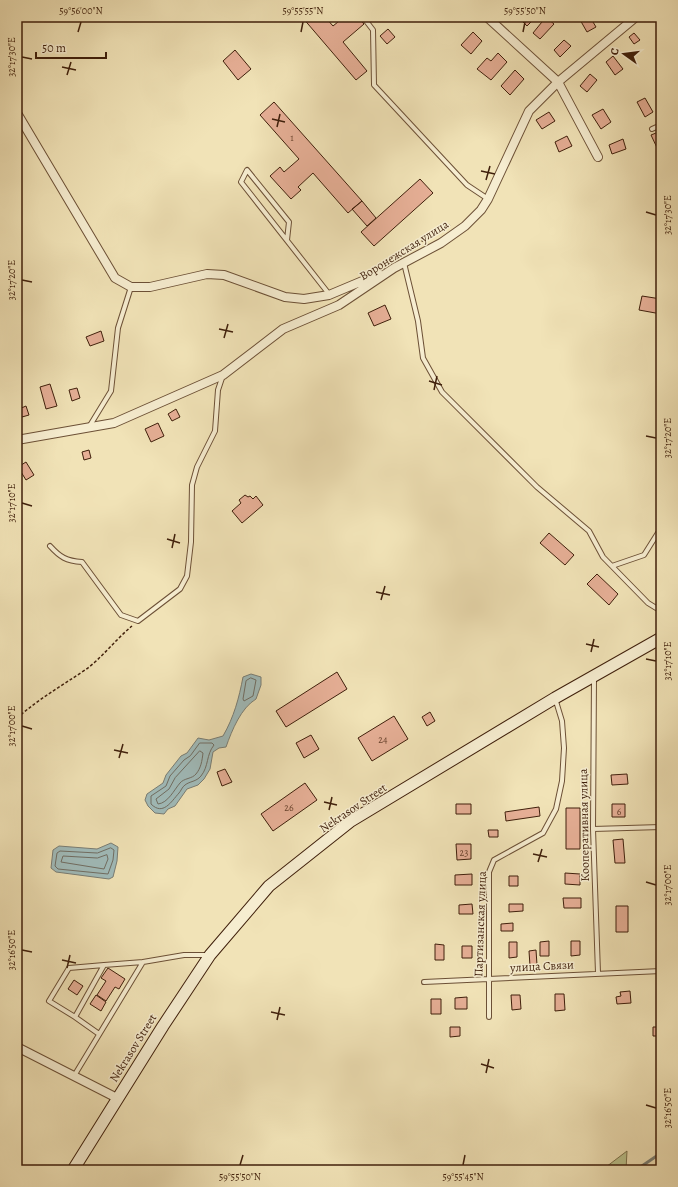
<svg xmlns="http://www.w3.org/2000/svg" width="678" height="1187" font-family="Alegreya,serif">
<style>
.green{fill:#bbc38d;stroke:#7d714c}
.water{fill:#a0bbba;stroke:#797d74}
.lines{fill:none;stroke-linecap:round;stroke-linejoin:round}
.shore{stroke:#706d62;stroke-width:1}
.stream{stroke:#797d74;stroke-width:3}
.building{fill:#e6af96;stroke:#3f1f0b}
.service-casing{stroke:#6c5036;stroke-width:6}
.minor-casing{stroke:#6c5036;stroke-width:10}
.secondary-casing{stroke:#3f1f0b;stroke-width:13}
.path{stroke:#3f1f0b;stroke-width:1.5;stroke-dasharray:3 2;stroke-linecap:butt}
.service{stroke:#f6edd0;stroke-width:4}
.minor{stroke:#f6edd0;stroke-width:8}
.secondary{stroke:#f6edd0;stroke-width:11}
.ticks{fill:none;stroke:#3f1f0b;stroke-width:1.5}
.labels{text-anchor:middle;stroke-width:3;stroke-linejoin:round;paint-order:stroke}
.number-label{font-size:10px;fill:#69432e}
.street-label{font-size:12px;fill:#3f1f0b;stroke:#f6edd0}
.neatline{fill:none;stroke:#3f1f0b;stroke-width:1.5}
.ticks-label{font-size:10px;text-anchor:middle;fill:#3f1f0b}
</style>
<rect width="100%" height="100%" fill="#f1e3b7"/>
<filter id="stains"><feTurbulence type="fractalNoise" baseFrequency=".005" numOctaves="4"/><feColorMatrix values="0 0 0 0 .2 0 0 0 0 .09 0 0 0 0 .02 0 0 0 .5 -.17"/></filter>
<radialGradient id="worn" r=".72"><stop offset=".6" stop-color="#630" stop-opacity="0"/><stop offset="1" stop-color="#630" stop-opacity=".3"/></radialGradient>
<!-- green -->
<path class="green" d="M627,1151L626,1170H602Z"/>
<!-- water -->
<path class="water" d="M251,674L261,677V685L256,699C241,708 232,730 226,747L219,748L213,752L210,769L204,779L198,785L187,789L175,806L168,809L164,814L155,813L148,806L145,800L147,794L163,783L166,775L181,756L187,753L198,738L209,740L223,736C234,717 239,698 243,677Z
M111,843L118,847L117,861L113,877L109,879L56,872L51,868L53,850L59,846L97,849Z"/>
<g class="lines">
<!-- shore -->
<path class="shore" d="M251,678L256,680L253,696L244,701L243,699L246,681Z
M200,743H212L214,745C206,755 209,766 201,776C196,782 190,781 185,785C182,787 181,791 179,793C171,802 163,816 151,804V796L166,786L170,776L184,760L190,756Z
M200,751L203,753C202,761 201,768 196,774C192,779 184,778 180,783C174,790 168,803 158,804L156,799L169,789L175,778Z
M111,848L114,850L113,860L108,874L58,869L55,866L57,853L60,851L97,853Z
M107,855L108,859L104,869L61,862L63,856L97,858Z"/>
<!-- stream -->
<path class="stream" d="M636,1170L661,1153"/>
</g>
<!-- building -->
<path class="building" d="M302,17H325L333,26L344,17H358L364,24L343,42L367,71L356,80Z
M518,17H531L533,20L527,26Z
M546,17L554,24L540,39L533,33Z
M590,17L596,27L587,32L579,18Z
M388,29L395,37L387,44L380,36Z
M473,32L482,41L471,54L461,45Z
M634,33L640,40L634,44L629,37Z
M564,40L571,46L560,57L554,50Z
M235,50L251,69L238,80L223,61Z
M498,53L507,62L491,80L477,69L487,58L491,61Z
M613,56L623,69L615,75L606,62Z
M515,70L524,79L510,95L501,86Z
M590,74L597,80L587,92L580,86Z
M645,98L653,112L645,117L637,102Z
M274,102L362,201L348,213L313,173L298,187L301,190L291,199L270,176L280,167L284,172L299,159L260,115Z
M603,109L611,122L601,129L592,115Z
M549,112L555,121L542,129L536,120Z
M661,131V152H659L651,135Z
M567,136L572,146L559,152L555,142Z
M623,139L626,149L612,154L609,145Z
M420,179L433,193L374,246L361,232Z
M362,201L376,218L367,226L352,209Z
M642,296L661,299V314L639,310Z
M385,305L391,319L374,326L368,313Z
M101,331L104,341L90,346L86,337Z
M50,384L57,406L46,409L40,387Z
M77,388L80,398L72,401L69,390Z
M26,406L29,415L22,417L19,409Z
M176,409L180,417L172,421L168,414Z
M158,423L164,436L151,442L145,429Z
M89,450L91,458L84,460L82,452Z
M26,462L34,475L26,480L18,467Z
M245,495L248,497L250,496L253,499L256,496L263,505L242,523L232,511L241,503L239,500Z
M549,533L574,555L565,565L540,543Z
M597,574L618,594L609,605L587,584Z
M337,672L347,689L286,727L276,711Z
M430,712L435,721L427,726L422,717Z
M394,716L408,739L372,761L358,738Z
M311,735L319,749L304,758L296,743Z
M225,769L232,782L222,786L217,772Z
M627,774L628,784L612,785L611,775Z
M305,783L317,800L273,831L261,814Z
M456,804H471V814H456Z
M612,804H625V817H612Z
M539,807L540,816L506,821L505,812Z
M566,808H580V849H566Z
M488,830H498V837H489Z
M623,839L625,863H615L613,840Z
M456,844H471V859L457,860Z
M565,873L580,874V885L565,884Z
M472,874V885H455V875Z
M509,876H518V886H509Z
M563,898H581V908H564Z
M472,904L473,914H459V905Z
M509,904H523V911L509,912Z
M616,906H628V932H616Z
M513,923V931H501V924Z
M549,941V956H540V942Z
M571,941H580V955L571,956Z
M509,942H517V957L509,958Z
M435,944L444,945V960H435Z
M462,946H472V958H462Z
M536,950L537,965L530,966L529,951Z
M108,968L125,979L119,989L115,987L106,1001L97,995L106,981L101,978Z
M74,980L83,986L77,995L68,989Z
M630,991L631,1003L617,1004L616,997L621,996L620,992Z
M555,994H564L565,1010L555,1011Z
M96,995L106,1002L101,1011L90,1004Z
M511,995H520L521,1009L512,1010Z
M467,997V1009H455V998Z
M431,999H441V1014H431Z
M450,1027H460V1036L450,1037Z
M653,1027H661V1036H653Z"/>
<g class="lines">
<defs>
<path id="service" d="M363,17L373,30L374,85L467,185L488,199
M652,129L661,125
M287,240L289,222L247,170L241,182L329,294
M404,263L418,321L423,358L442,392L537,487L589,531L603,557L648,603L661,611
M89,427L111,391L118,328L131,287
M50,546C60,557 66,561 82,562L121,615L138,621L180,589L187,576L191,542L192,485L197,467L215,431L218,390L223,375
M612,566L644,555L661,528
M594,678L593,829L598,973
M593,829L661,827
M424,982L661,971
M75,1017L49,1001L69,968L104,965
M489,1017V872L494,860L543,833L556,809L562,781L564,748L562,721L555,698
M99,1034L75,1017L104,965L143,962
M74,1076L143,962L184,955H208"/>
<path id="minor" d="M487,17L558,82L598,157
M17,113L115,278L131,287H150L207,274L224,275L285,297L304,299L329,295L379,274
M17,440L114,423L223,375L283,329L339,305L394,268L441,243L465,226L481,210L488,199L529,111L558,82L636,17
M17,1047L117,1098"/>
<path id="secondary" d="M73,1170L163,1026L210,955L269,886L351,821L555,698L661,638"/>
</defs>
<!-- service casing -->
<use href="#service" class="service-casing"/>
<!-- minor casing -->
<use href="#minor" class="minor-casing"/>
<!-- secondary casing -->
<use href="#secondary" class="secondary-casing"/>
<!-- path -->
<path class="path" d="M400,254L450,225
M17,718C40,698 60,687 85,670C101,659 116,639 132,626"/>
<!-- service -->
<use href="#service" class="service"/>
<!-- minor -->
<use href="#minor" class="minor"/>
<!-- secondary -->
<use href="#secondary" class="secondary"/>
</g>
<!-- ticks -->
<path class="ticks" d="M78,32L81,22M301,32L303,22M523,32L525,22M22,57L32,59M62,67L76,70M67,75L71,62M272,119L285,122M277,127L280,114M481,171L495,174M486,180L490,166M646,212L656,215M22,280L32,282M219,329L233,332M224,338L228,324M429,381L442,385M434,390L437,376M646,436L656,438M22,503L32,506M167,539L180,543M172,548L175,534M376,592L390,595M381,600L385,586M586,644L599,647M591,652L594,639M646,659L656,661M22,726L32,729M114,750L128,753M119,758L123,744M324,802L337,805M329,810L332,797M533,854L547,857M538,862L542,849M646,882L656,885M22,950L32,952M62,960L76,963M67,968L70,955M271,1012L285,1015M277,1020L280,1007M481,1064L494,1068M486,1073L489,1059M646,1105L656,1108M240,1165L243,1155M463,1165L465,1155"/>
<g class="labels">
<!-- number labels -->
<g class="number-label">
<text x="292" y="141">1</text>
<text x="383" y="743">24</text>
<text x="289" y="811">26</text>
<text x="619" y="815">6</text>
<text x="464" y="856">23</text>
</g>
<!-- street labels -->
<g class="street-label">
<text transform="translate(404 250) rotate(-32)" y="4">Воронежская улица</text>
<text transform="translate(353 808) rotate(-34)" y="4">Nekrasov Street</text>
<text transform="translate(584 825) rotate(-91)" y="4">Кооперативная улица</text>
<text transform="translate(480 924) rotate(-88)" y="4">Партизанская улица</text>
<text transform="translate(542 966) rotate(-3)" y="4">улица Связи</text>
<text transform="translate(133 1048) rotate(-58)" y="4">Nekrasov Street</text>
</g>
</g>
<!-- margin -->
<rect width="678" height="1187" fill="none" stroke="#f1e3b7" stroke-width="44"/>
<!-- north arrow -->
<g transform="translate(624 54) rotate(284)" stroke="#f6edd0" stroke-width="3" paint-order="stroke">
<path d="M0-3L7 15L0 10L-7 15Z" fill="#3f1f0b"/>
<text y="-6" font-size="11" font-weight="bold" text-anchor="middle" fill="#3f1f0b">С</text>
</g>
<!-- scale -->
<path d="M36 52v6h70v-6" fill="none" stroke="#3f1f0b" stroke-width="2"/>
<text x="42" y="52" font-size="12" fill="#3f1f0b" stroke="#f6edd0" stroke-width="3" paint-order="stroke">50 m</text>
<rect x="22" y="22" width="634" height="1143" class="neatline"/>
<g class="ticks-label">
<text x="81" y="14">59°56'00"N</text>
<text x="303" y="14">59°55'55"N</text>
<text x="525" y="14">59°55'50"N</text>
<text transform="translate(11 57) rotate(-90)" y="4">32°17'30"E</text>
<text transform="translate(667 215) rotate(-90)" y="4">32°17'30"E</text>
<text transform="translate(11 280) rotate(-90)" y="4">32°17'20"E</text>
<text transform="translate(667 438) rotate(-90)" y="4">32°17'20"E</text>
<text transform="translate(11 503) rotate(-90)" y="4">32°17'10"E</text>
<text transform="translate(667 661) rotate(-90)" y="4">32°17'10"E</text>
<text transform="translate(11 726) rotate(-90)" y="4">32°17'00"E</text>
<text transform="translate(667 885) rotate(-90)" y="4">32°17'00"E</text>
<text transform="translate(11 950) rotate(-90)" y="4">32°16'50"E</text>
<text transform="translate(667 1108) rotate(-90)" y="4">32°16'50"E</text>
<text x="240" y="1180">59°55'50"N</text>
<text x="463" y="1180">59°55'45"N</text>
</g>
<rect width="100%" height="100%" filter="url(#stains)"/>
<rect width="100%" height="100%" fill="url(#worn)"/>
</svg>
